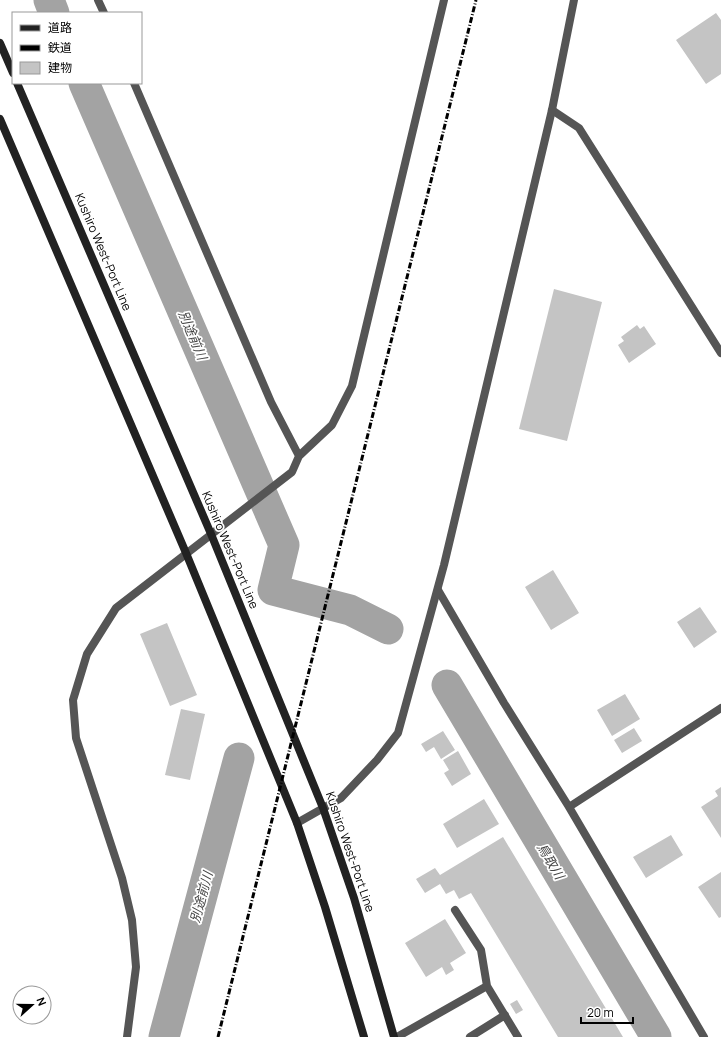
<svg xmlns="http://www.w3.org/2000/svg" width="721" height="1037" font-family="Manrope,'Noto Sans JP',sans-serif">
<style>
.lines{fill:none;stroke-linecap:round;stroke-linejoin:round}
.river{stroke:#a3a3a3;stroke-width:31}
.building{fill:#c4c4c4}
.service{stroke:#555;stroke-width:8}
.minor{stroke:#555;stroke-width:8}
.tertiary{stroke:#555;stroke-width:8}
.secondary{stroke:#222;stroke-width:8}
.rail{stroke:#000;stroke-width:3;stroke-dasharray:6 2 1 2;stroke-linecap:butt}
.labels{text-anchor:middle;stroke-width:3.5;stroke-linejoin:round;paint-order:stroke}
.street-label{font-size:12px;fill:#000;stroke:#fff}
.water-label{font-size:13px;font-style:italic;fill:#444;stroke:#fff}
</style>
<rect width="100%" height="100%" fill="#fff"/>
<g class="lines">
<!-- river -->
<path class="river" d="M49,0L54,13
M84,83L284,545L273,590L350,610L388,629
M447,685L656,1037
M164,1037L239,758"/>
</g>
<!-- building -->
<path class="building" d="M716,13L721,20V74L706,84L676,40Z
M554,289L602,302L567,441L519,429Z
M637,325L640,329L644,326L656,344L629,363L618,345L624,341L621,337Z
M553,570L579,613L551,630L525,587Z
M700,607L717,632L694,648L677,622Z
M167,623L197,695L170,706L140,634Z
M625,694L640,719L612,736L597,710Z
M181,709L205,714L190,780L165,775Z
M634,728L642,741L622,753L614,740Z
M443,731L455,750L441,759L434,747L426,752L421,744Z
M458,751L471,774L452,786L444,773L449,770L443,760Z
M721,787V838L701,807L718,796L715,791Z
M484,799L499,824L457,848L443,824Z
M671,835L683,855L646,878L633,857Z
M503,837L623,1037H558L471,893L459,899L454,890L446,894L440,884L425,893L416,879L435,868L440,875Z
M721,872V917L719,918L698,887Z
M445,919L466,953L450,963L454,970L446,975L442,967L426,977L405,943Z
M517,1000L523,1010L516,1014L510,1004Z"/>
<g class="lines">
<!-- service -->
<path class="service" d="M487,986L518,1037
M397,1037L487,986L481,950L455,910
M470,1037L505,1015"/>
<!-- minor -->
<path class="minor" d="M98,0L104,13
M134,83L271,402L299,456L332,425L352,386L444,0
M552,110L579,128L721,353
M438,590L504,703L569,807L704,1037
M569,807L721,708
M127,1037L136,967L132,920L122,878L76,738L73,700L87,654L116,608L292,472L299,456"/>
<!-- tertiary -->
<path class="tertiary" d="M297,823L341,798L377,760L398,733L444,565L552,110L574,0"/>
<!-- secondary -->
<path class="secondary" d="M0,43L13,73
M17,83L211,534L323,808L354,898L394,1037
M0,119L186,553L297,823L325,907L364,1037"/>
<!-- rail -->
<path class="rail" d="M218,1037L476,0"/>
</g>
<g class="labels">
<!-- street labels -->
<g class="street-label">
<text transform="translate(103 252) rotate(67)" y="4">Kushiro West-Port Line</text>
<text transform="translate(230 550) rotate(67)" y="4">Kushiro West-Port Line</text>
<text transform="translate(350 852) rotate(71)" y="4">Kushiro West-Port Line</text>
</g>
<!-- water labels -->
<g class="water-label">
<text transform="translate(193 335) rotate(67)" y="5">別途前川</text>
<text transform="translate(551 861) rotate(59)" y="5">鳥取川</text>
<text transform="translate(201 897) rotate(-75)" y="5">別途前川</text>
</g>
</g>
<!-- legend -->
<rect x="12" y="12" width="130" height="72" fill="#ffffff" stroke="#999999"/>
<rect x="20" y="25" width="20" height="6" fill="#222222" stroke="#999999"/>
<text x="48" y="32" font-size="12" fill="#000000">道路</text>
<rect x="20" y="45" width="20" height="6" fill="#000000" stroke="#999999"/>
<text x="48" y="52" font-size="12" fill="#000000">鉄道</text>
<rect x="20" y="62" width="20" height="12" fill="#c4c4c4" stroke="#999999"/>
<text x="48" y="72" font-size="12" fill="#000000">建物</text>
<!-- north arrow -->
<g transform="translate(32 1005) rotate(69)"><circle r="19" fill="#ffffff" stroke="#999999"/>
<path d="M0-3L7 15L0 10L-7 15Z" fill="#000000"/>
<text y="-6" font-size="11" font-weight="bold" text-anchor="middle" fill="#000000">N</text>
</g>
<!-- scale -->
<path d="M581 1017v6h52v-6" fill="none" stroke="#000000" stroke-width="2"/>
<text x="587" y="1017" font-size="12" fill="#000000" stroke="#ffffff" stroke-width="3" paint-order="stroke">20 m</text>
</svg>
